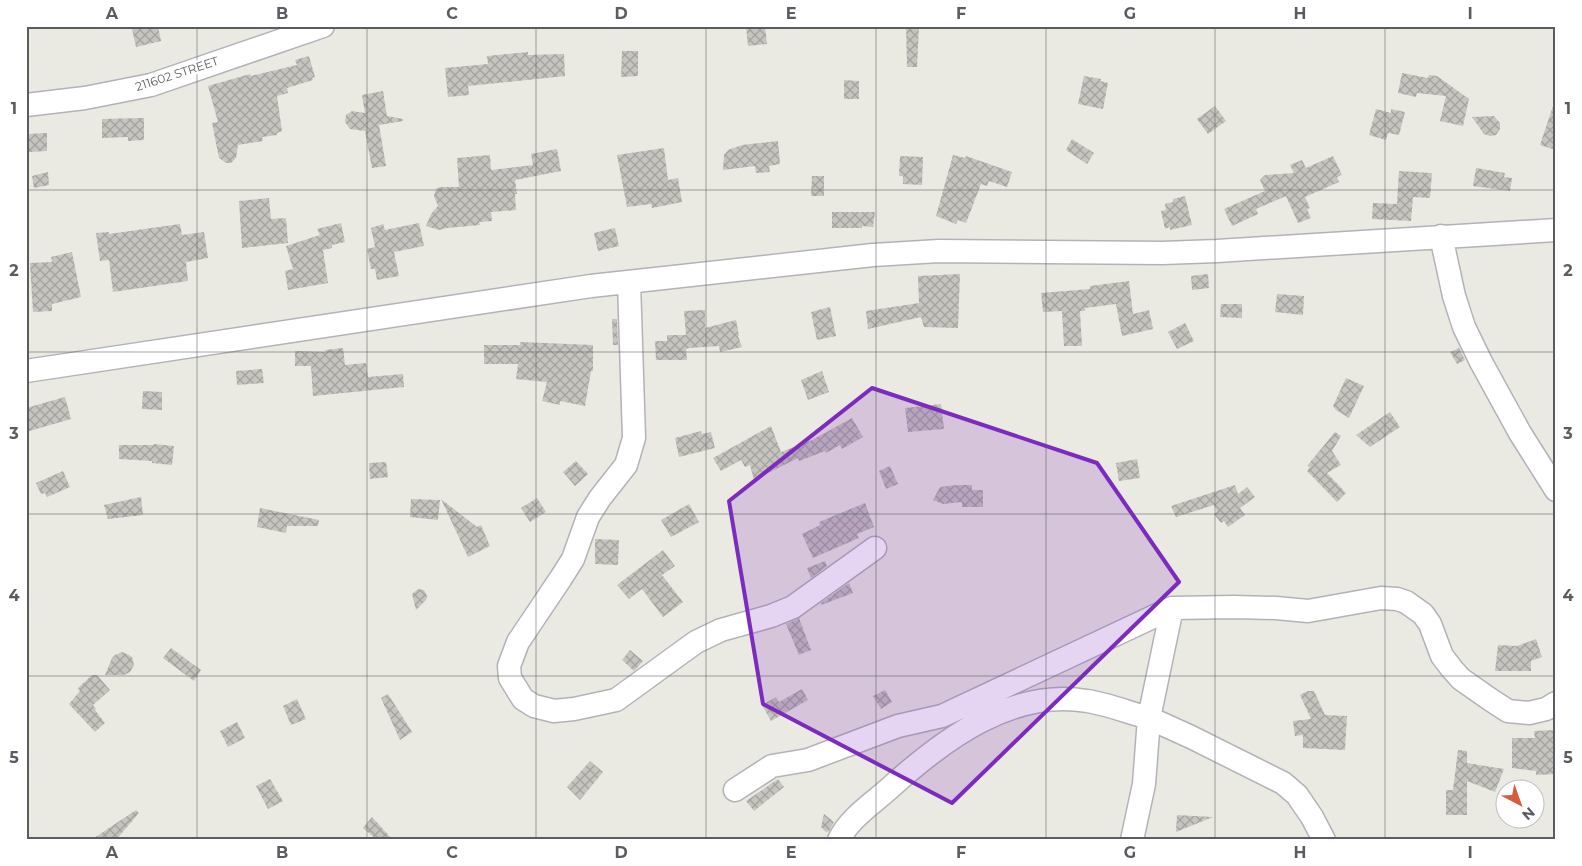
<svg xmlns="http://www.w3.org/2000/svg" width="1582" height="866" font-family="Montserrat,sans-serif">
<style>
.building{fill:url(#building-cross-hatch)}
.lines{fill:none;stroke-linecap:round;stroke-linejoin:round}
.minor-casing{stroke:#b2b3b8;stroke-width:25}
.minor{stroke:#fff;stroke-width:22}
.marked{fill:#7b2cbf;fill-opacity:0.2;stroke:#7b2cbf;stroke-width:4;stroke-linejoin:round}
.grid{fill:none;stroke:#5a5c61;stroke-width:1;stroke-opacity:0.55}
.labels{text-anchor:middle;stroke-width:4.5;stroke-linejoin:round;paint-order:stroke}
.street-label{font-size:12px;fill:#5a5c61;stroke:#fff}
.neatline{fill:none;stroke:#5a5c61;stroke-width:2}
.grid-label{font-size:16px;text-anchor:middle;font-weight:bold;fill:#5a5c61}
</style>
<defs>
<pattern id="building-cross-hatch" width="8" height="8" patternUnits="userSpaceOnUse" patternTransform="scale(1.25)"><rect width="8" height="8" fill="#c6c4be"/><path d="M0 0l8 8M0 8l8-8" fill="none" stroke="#a4a29e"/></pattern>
</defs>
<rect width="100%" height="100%" fill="#ebeae2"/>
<!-- building -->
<path class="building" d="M144,26H158L161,41L136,47L132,29Z
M746,26H765L767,44L748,46Z
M906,26H919L917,67H907Z
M622,51H638V76L621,77Z
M528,52V55L564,54L565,76L468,86L469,95L448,97L445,68L488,64L487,56Z
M309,56L315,77L312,78L313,80L287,88L288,93L277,96L282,131L277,133V135L262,137L263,141L238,145L236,158L231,163H226L219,158L212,123L218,122L208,86L250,74L251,76L297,65L295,60Z
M1402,73L1428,78L1429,75L1437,76L1469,99L1463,126L1440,121L1446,96L1417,93L1416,97L1398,93Z
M1084,76L1101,79L1100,81L1108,83L1103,109L1078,104Z
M844,80L859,81V99H844Z
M383,91L387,116L403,119V121L379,125L386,166L372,168L365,131L350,129L345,122L346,115L352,111L365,113L362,95Z
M1215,106L1226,121L1208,134L1197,119Z
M1553,106H1556V150L1540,145Z
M1376,109L1391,113V109L1405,112L1399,135L1388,133L1386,140L1369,135Z
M1494,116L1500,123V129L1496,135L1490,136L1484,134L1472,117Z
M144,118V140L128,141V137L102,138V119Z
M47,133V151L29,152L28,134Z
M1072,139L1094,153L1087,164L1066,150Z
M778,141L780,164L769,166L770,172L756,173L755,166L723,170L724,155L728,150L742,145Z
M664,148L668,180L678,178L682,202L652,208L651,204L627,207L617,155Z
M557,149L561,171L515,180L517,194H515L516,210L491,212L492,221L479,222L480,225L447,228L439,230L426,226L431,214L438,206L434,196L436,189L440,187H459L457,158L490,155L491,170L533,165L531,154Z
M953,155L965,158L966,156L1012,172L1007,187L989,181L987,186L981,184L966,223L958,220L956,224L936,216Z
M900,156L923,157L922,185L903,184V176H899Z
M1333,156L1342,175L1337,177L1339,182L1305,197L1310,208L1307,209L1311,218L1298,223L1286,196L1256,209L1258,214L1232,226L1224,209L1265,191L1260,180L1265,175L1294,173L1290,165L1302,160L1306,168Z
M1476,168L1505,173L1504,177L1512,178L1510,191L1473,186Z
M1399,171L1432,173L1430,198L1413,197L1411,221L1372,219L1373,203L1397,204Z
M48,172L49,185L34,188L32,176Z
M812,176H824V196H811Z
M1185,196L1192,225L1170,230V227L1165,229L1161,211L1166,210L1165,204L1173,202V199Z
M269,198L271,219L286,218L288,243L242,248L239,201Z
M832,212H875L873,227L862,226V228H832Z
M341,223L345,242L332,245V248L323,250L328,283L288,290L285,271L293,269L286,246L320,235L317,229Z
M419,223L424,246L394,252L399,276L377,280L375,269H371L367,249L375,247L371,228L383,224L385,230Z
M180,224L182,235L204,232L208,258L186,262L188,281L113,292L109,260L100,261L96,233L109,232V234Z
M615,228L619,246L598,251L594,233Z
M72,252L81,297L52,304V311L33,312L30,263L52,262L51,257Z
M960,274L958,328L924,327L921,317L868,329L866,311L919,303L918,276Z
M1208,274L1209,288L1192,290L1191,276Z
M1129,281L1133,314L1149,310L1153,329L1122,336L1116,304L1085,308V311H1080L1082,346H1064L1062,311L1043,312L1041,293L1090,289V286Z
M1277,294L1304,296L1303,315L1275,312Z
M1221,304H1242V318L1220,317Z
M830,307L836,336L817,340L811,312Z
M705,310V328L736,320L739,336H738L742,347L720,352L719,346L689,348L686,349L687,360H656L655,341H667V335H686L684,311Z
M612,319H617L618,345H613Z
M1185,323L1194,341L1177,349L1168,332Z
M520,342L593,345V371H591L585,406L560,401V405L542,401L547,382L516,379L518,364H484V345H520Z
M343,348L345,365L366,363L368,377L403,374L404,387L313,396L311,366H295V351L326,352L325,350Z
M1459,348L1465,360L1457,364L1450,352Z
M262,369L264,383L237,385L236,371Z
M822,371L829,392L808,400L801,380Z
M1346,378L1364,386L1349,418L1336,410L1333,406Z
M143,391L162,392V410L142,409Z
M65,397L71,419L26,432V408Z
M941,404L944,429L908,432L905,408Z
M1390,412L1400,427L1370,447L1356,435Z
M852,418L863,437L842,449L840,445L826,453L825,451L799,461L798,458L754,480L750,465L745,467L741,460L721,471L713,458L771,426L781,452L812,440Z
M701,431L702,434L711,432L715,448L679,457L675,438Z
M1335,432L1341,436L1332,451L1341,465L1327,473L1346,493L1337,502L1307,471L1310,467L1307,466Z
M154,444L174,446L172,465L152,463V461L119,459V445H154Z
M1137,459L1140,478L1119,481L1116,463Z
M576,461L588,474L575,486L563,472Z
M386,462L388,477L370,479L369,463Z
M890,466L898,484L886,489L879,471Z
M63,471L70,487L47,497L45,493L41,494L36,483Z
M957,485H972V490H983V507H962V502L943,504L933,500L940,487Z
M1235,485L1238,494L1247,487L1255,497L1240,508L1245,515L1228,527L1224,521L1221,523L1214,514L1217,511L1214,505L1176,517L1171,506Z
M141,497L143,515L108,519L104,505Z
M537,498L546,512L530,522L521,508Z
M411,499L440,500L438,520L410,517Z
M441,499L477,527L481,525L490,546L468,557Z
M865,503L874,527L857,534L859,538L813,558L802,534L820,525L819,522Z
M689,504L699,522L671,537L661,520Z
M260,508L319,520L318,526H287L286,533L257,527Z
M595,539L619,540L618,565L595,564Z
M663,550L675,566L662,575L683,602L663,617L642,589L629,599L617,585Z
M825,561L827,566L811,578L807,568Z
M849,583L853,593L821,605V603Z
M418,589L424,590L427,596L426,600L416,610L412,594Z
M799,618L811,650L799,655L786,624Z
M1536,639L1542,657L1531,661V671H1495L1498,645L1517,646Z
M171,648L201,670L194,681L163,658Z
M630,650L643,661L634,671L622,660Z
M122,652L129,655L132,657L134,665L130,672L124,675H105L112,658L115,655Z
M92,675H97L110,690L93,705L96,709L95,710L105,723L95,732L69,704L80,691L78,688Z
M802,689L808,700L771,721L762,705L776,697L779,702Z
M885,690L892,702L881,709L873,696Z
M1308,691H1314L1325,715L1347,716L1345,750L1303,748V735L1295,736L1293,721L1311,719L1300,695Z
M388,694L412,732L400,740L381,698Z
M297,699L306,719L291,725L283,706Z
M237,722L245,738L228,747L220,731Z
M1556,730V774L1536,775V771L1512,768V738H1535L1534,731Z
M1458,750L1467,751V763L1504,769L1495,792L1467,781V815H1446V790H1453Z
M590,761L603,772L580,800L567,787Z
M270,779L283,801L268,809L256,786Z
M778,779L784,787L754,811L746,801Z
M136,810L139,813L116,840H91Z
M824,814L834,822L829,831L826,832L821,827Z
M1177,815L1213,817L1176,832Z
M372,817L393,840H377L363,828Z"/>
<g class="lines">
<defs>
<path id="minor" d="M26,105L85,98L151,85L323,26
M1441,236L1454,296L1464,327L1481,362L1520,433L1556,490
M629,282L634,438L626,465L600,498L588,517L573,559L561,578L518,642L509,666L510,678L523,699L534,706L554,711L574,709L616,700L696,642L721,630L771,616L793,607L875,548
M26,371L591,286L873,255L939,251L1163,253L1217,251L1556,230
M1172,608L1149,718L1191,737L1283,783L1297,795L1312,817L1324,840
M735,790L772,766L808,760L898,726L942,716L1172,608L1234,607L1276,608L1308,611L1381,598L1397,599L1406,602L1423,614L1430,624L1442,656L1452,669L1461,679L1491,700L1508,711L1529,713L1546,709L1556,703
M839,840C849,818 875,802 892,786C944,739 1013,688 1087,701C1108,704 1129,713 1149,718L1144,784L1132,840"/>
</defs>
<!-- minor casing -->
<use href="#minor" class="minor-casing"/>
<!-- minor -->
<use href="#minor" class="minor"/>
</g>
<!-- marked area -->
<path class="marked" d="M872,388L1097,463L1179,582L952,803L763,704L729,501Z"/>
<!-- grid -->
<path class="grid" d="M197,26V840M367,26V840M536,26V840M706,26V840M876,26V840M1046,26V840M1215,26V840M1385,26V840M26,190H1556M26,352H1556M26,514H1556M26,676H1556"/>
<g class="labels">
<!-- street labels -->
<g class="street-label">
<text transform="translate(177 74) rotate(-18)" y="4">211602 STREET</text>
</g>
</g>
<!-- border -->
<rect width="1582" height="866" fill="none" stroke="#ffffff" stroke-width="55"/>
<!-- north arrow -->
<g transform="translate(1520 804) rotate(139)"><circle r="24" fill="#ffffff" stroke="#bdbec0"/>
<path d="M0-4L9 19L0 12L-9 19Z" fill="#d45d3e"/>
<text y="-8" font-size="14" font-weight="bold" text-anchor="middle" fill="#5a5c61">N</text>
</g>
<rect x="28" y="28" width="1526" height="810" class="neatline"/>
<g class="grid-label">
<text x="112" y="19">A</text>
<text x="282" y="19">B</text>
<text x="452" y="19">C</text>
<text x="621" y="19">D</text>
<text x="791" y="19">E</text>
<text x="961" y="19">F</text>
<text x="1130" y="19">G</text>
<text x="1300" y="19">H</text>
<text x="1470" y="19">I</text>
<text x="14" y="114">1</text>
<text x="1568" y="114">1</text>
<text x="14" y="276">2</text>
<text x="1568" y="276">2</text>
<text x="14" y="439">3</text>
<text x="1568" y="439">3</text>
<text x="14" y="601">4</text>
<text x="1568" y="601">4</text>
<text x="14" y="763">5</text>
<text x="1568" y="763">5</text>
<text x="112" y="858">A</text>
<text x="282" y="858">B</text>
<text x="452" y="858">C</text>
<text x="621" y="858">D</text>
<text x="791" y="858">E</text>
<text x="961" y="858">F</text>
<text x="1130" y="858">G</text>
<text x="1300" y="858">H</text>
<text x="1470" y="858">I</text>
</g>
</svg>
